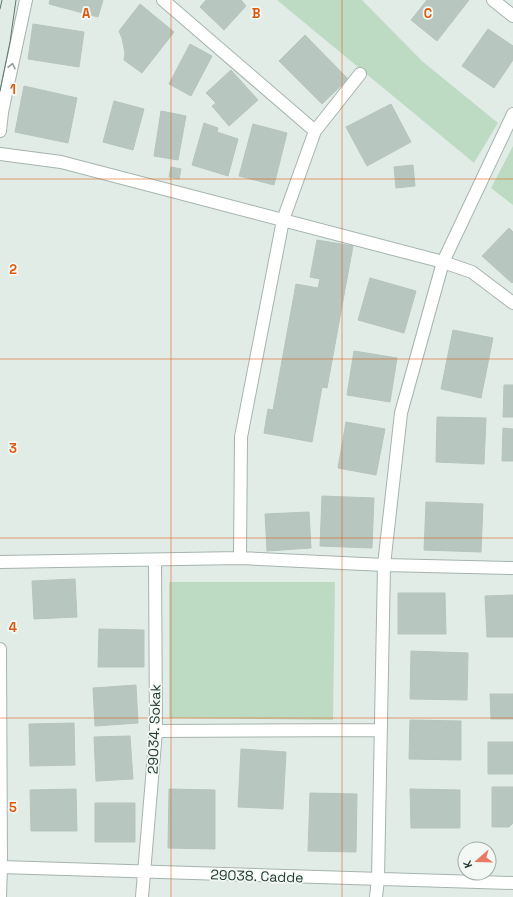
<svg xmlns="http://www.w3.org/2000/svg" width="513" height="897" font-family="'Space Grotesk',sans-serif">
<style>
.green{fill:#bddbc3}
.building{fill:#b8c6c0;stroke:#b5c5bd}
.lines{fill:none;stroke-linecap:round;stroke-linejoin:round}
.minor-casing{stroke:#a5b4ad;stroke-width:14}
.minor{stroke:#fff;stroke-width:12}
.tram{stroke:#5e776f;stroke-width:1}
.oneway{stroke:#919e99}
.grid{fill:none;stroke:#de580e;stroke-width:1;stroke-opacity:0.55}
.labels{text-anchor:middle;stroke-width:3.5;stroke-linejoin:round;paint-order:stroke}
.street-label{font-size:14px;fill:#233c33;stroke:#f3f8f5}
.grid-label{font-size:13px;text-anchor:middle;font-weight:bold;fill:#de580e;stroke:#f3f8f5;stroke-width:3.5;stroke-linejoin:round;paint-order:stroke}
</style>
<rect width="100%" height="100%" fill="#e2ece7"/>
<!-- green -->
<path class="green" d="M277,0H362L422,61L498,123L474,163Z
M513,146V205L491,188Z
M169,582H335L333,720L169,718Z"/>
<!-- building -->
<path class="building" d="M50,0H103L98,17L49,4Z
M206,0H241L246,6L224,30L200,7Z
M427,0H469L437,41L411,20Z
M140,4L174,32L142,73L124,60L125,53L122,38L119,31Z
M33,24L84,32L79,67L28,59Z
M488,29L513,46V60L494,88L462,66Z
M305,35L348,79L322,104L279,61Z
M190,44L212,56L191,96L169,84Z
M231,70L258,100L229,126L212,106L216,103L206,93Z
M24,86L77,98L68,143L15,132Z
M114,101L144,109L133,150L103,142Z
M391,104L411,142L367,166L346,127Z
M161,111L186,116L178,160L154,156Z
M204,123L218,128L217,132L238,139L228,176L192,165Z
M253,124L287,133L274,185L239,176Z
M413,165L415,186L396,188L394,167Z
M171,167L181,169L179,179L169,177Z
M509,228L513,232V282L512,283L482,256Z
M317,240L353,246L327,388L322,387L312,442L264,433L268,409L273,410L296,284L318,288L320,279L310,277Z
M370,278L416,291L404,333L358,320Z
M453,330L493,338L481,398L441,389Z
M354,351L397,358L390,402L347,395Z
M504,385H513V417H503Z
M437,417L486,418L484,464L436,462Z
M346,422L385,429L376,475L338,468Z
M503,428L513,429V461H502Z
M322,496L374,498L372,548L320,546Z
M426,502L483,504L481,552L424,550Z
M309,512L311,548L267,551L265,514Z
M75,579L77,617L34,619L32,581Z
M398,593H445L446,634H398Z
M513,595V637H487L485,596Z
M99,629L144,630V667H98Z
M411,651L468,653L467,700L410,699Z
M136,685L138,723L95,726L93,688Z
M490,694H513V719H491Z
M410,720L461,721V760L409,759Z
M74,723L75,765L30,766L29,724Z
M130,736L133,779L96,781L94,737Z
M488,742H513V774H488Z
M241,749L286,752L283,809L238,807Z
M492,787H513V823L509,827H492Z
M76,789L77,831H31L30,790Z
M169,789L215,790V849L168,848Z
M410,789L460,790V828H411Z
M310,793L357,794L356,852L308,851Z
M95,803H135V842H95Z"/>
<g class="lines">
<defs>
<path id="minor" d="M163,0L315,131
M493,0L513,16
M0,131L2,112L26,0
M0,154L61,162L443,262L472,272L513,303
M240,558L241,437L283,220L315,131L360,74
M0,562L240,558L384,565L513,568
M0,649L1,867L0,897
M156,731L381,730
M1,867L513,883
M142,897L156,731L155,561
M376,897L378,879L384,565L401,413L443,262L513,114"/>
</defs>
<!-- minor casing -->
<use href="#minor" class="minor-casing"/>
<!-- minor -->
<use href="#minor" class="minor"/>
<!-- tram -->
<path class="tram" d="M0,9L2,0
M0,91L10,42L16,0"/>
</g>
<!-- one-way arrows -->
<defs><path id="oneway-chevron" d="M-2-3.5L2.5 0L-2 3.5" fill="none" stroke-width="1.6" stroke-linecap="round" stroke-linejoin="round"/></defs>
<use class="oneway" href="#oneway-chevron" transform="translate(12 66) rotate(-78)"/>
<!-- grid -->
<path class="grid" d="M171,0V897M342,0V897M0,179H513M0,359H513M0,538H513M0,718H513"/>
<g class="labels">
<!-- street labels -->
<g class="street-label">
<text transform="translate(154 729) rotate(-88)" y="5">29034. Sokak</text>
<text transform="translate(257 876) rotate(2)" y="5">29038. Cadde</text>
</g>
</g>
<g class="grid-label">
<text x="86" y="18">A</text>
<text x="256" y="18">B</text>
<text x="428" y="18">C</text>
<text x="13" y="94">1</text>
<text x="13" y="274">2</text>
<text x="13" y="453">3</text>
<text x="13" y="632">4</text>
<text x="13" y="812">5</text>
</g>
<!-- north arrow -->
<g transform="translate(477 861) rotate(250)"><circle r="19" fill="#f3f8f5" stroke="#a0ada7"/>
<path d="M0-3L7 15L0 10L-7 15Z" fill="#e97b63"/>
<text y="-6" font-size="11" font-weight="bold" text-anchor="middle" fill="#233c33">K</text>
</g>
</svg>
